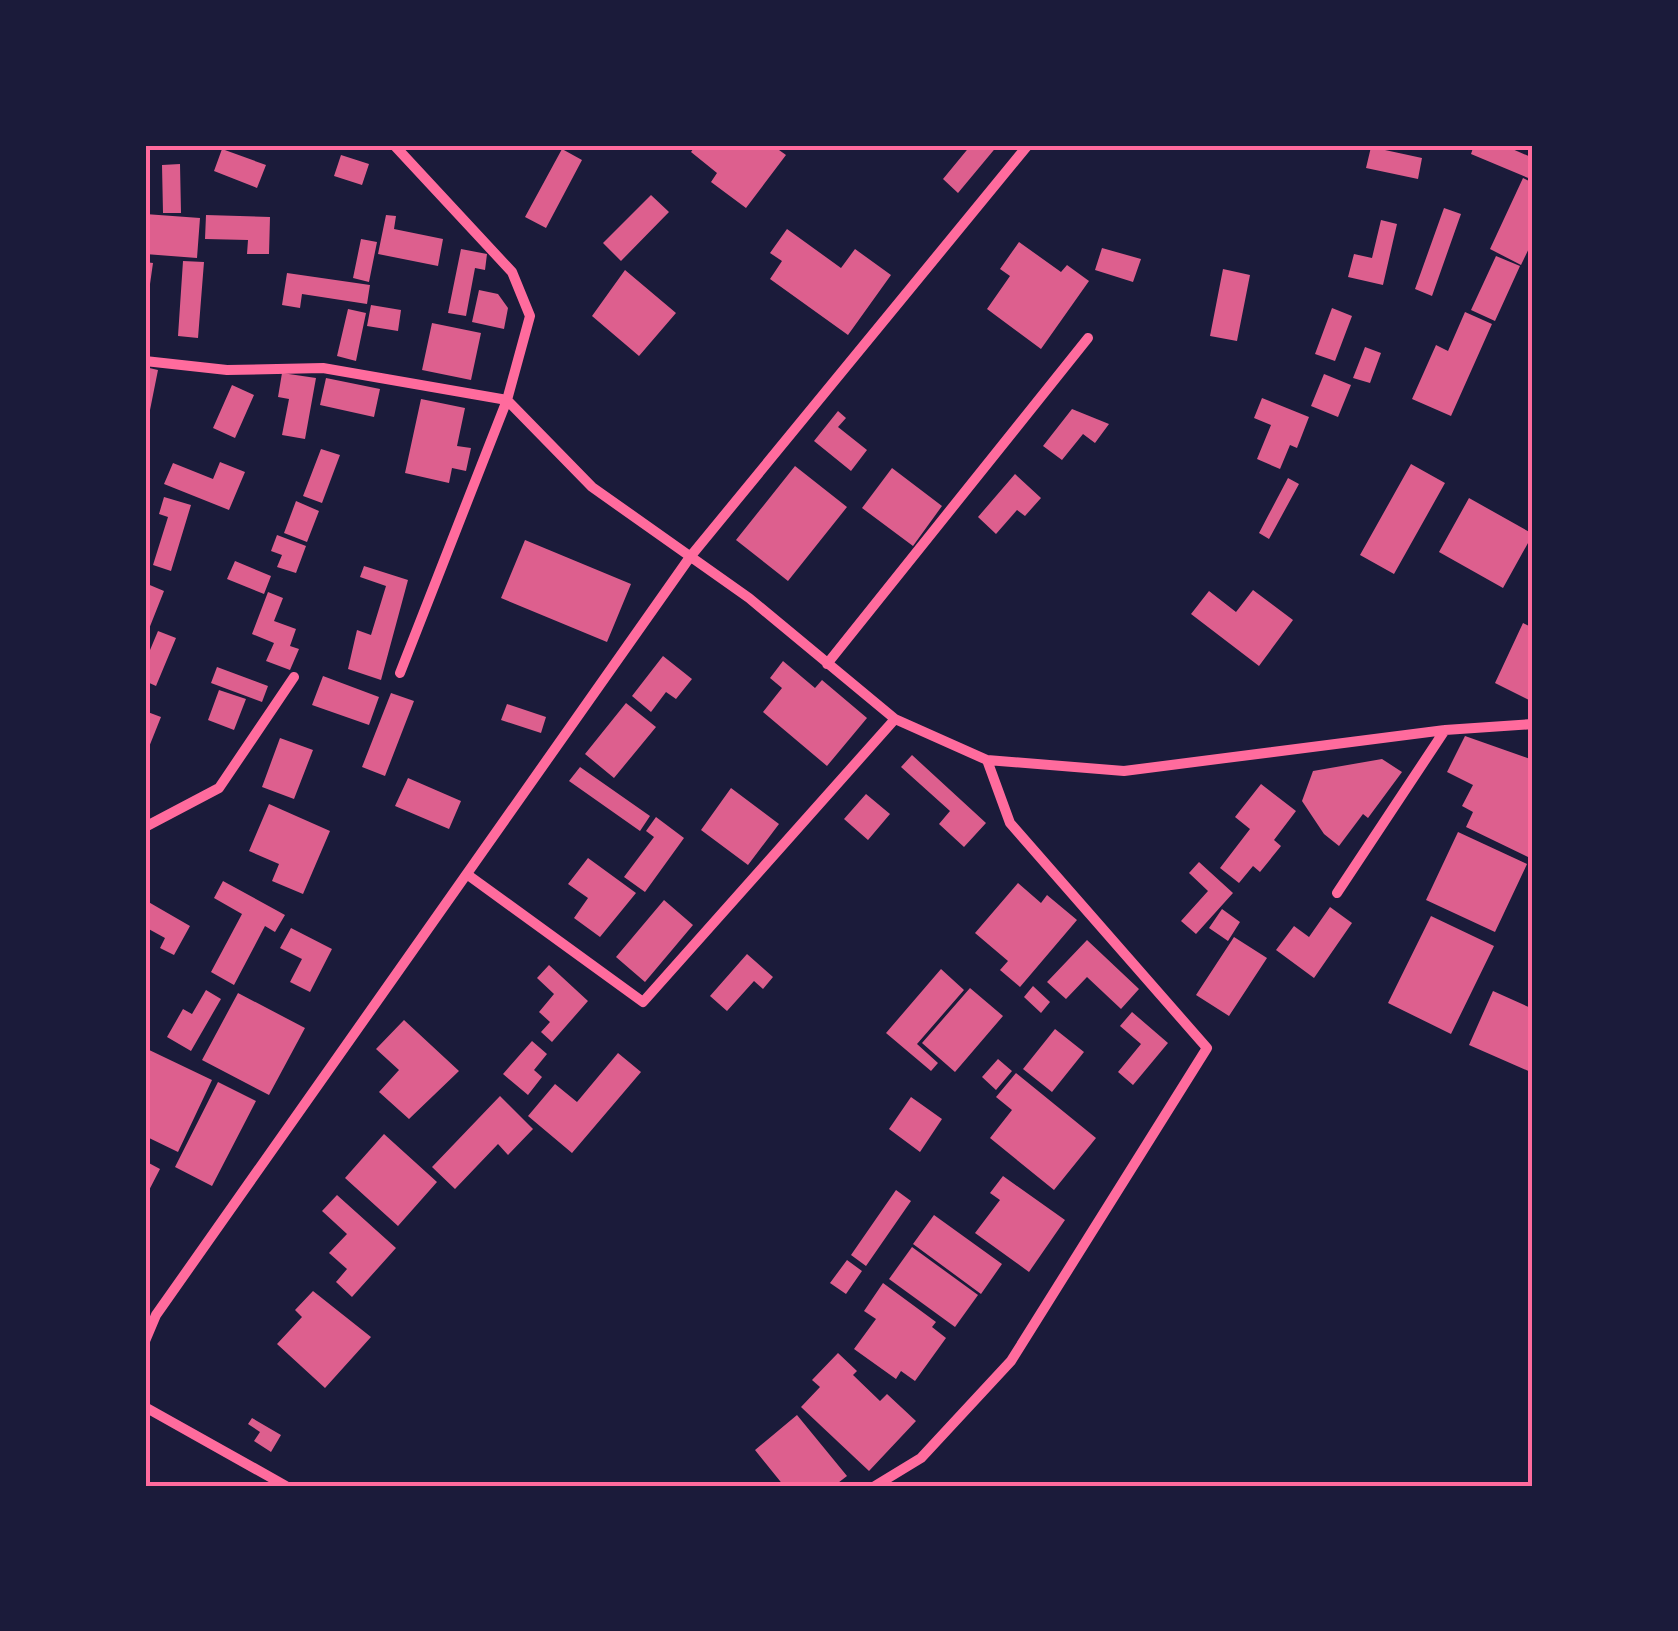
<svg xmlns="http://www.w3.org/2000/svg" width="1678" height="1631" font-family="Poppins,sans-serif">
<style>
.building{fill:#dd5f8e}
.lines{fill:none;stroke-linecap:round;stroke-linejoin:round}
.minor{stroke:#ff6b9d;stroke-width:10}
.neatline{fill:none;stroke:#ff6b9d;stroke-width:4}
</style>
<rect width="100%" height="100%" fill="#1b1b3a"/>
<!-- building -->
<path class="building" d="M696,145H772L786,155L746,208L711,182L717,173L691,152Z
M971,145H998L958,193L943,179Z
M1474,145H1503L1533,158V180L1471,154Z
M1371,147L1422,158L1418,179L1366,168Z
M222,149L266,165L257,188L214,171Z
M562,149L582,160L546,228L525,217Z
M341,155L369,164L362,185L334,176Z
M180,164L181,213H163L162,165Z
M1523,178L1533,183V240L1521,265L1490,249Z
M651,195L669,212L621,261L603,243Z
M1444,208L1461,214L1432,296L1415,289Z
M145,214L200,218L197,258L145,254Z
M206,215L270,217L269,254H247L248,240L205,239Z
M386,215L396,216L394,229L443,239L438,266L378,254Z
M1381,220L1397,224L1383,285L1348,277L1354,254L1372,258Z
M787,229L841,268L855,249L891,275L848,335L770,279L782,261L770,253Z
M361,239L377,242L369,282L353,278Z
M1019,242L1061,272L1067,265L1089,281L1041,349L987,309L1010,276L1000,269Z
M1102,248L1141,259L1133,282L1095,270Z
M461,249L487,254L485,270L475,268L466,316L448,313Z
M1496,256L1520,266L1495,321L1471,310Z
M183,261L204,262L198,338L178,336Z
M145,262L153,263L147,305H145Z
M1223,269L1250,275L1237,341L1210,336Z
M625,270L676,313L639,356L592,316Z
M287,273L370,285L367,304L302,294L300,308L282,305Z
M479,290L498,294L508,308L504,329L472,322Z
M371,305L401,310L398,331L367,326Z
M1332,308L1352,316L1335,361L1315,354Z
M348,309L366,313L356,361L337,356Z
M1465,312L1492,324L1451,416L1412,399L1436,345L1448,351Z
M432,323L481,333L471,380L422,370Z
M1365,347L1381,353L1370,383L1353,378Z
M145,367L158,370L147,425H145Z
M282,373L316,378L305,439L282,435L289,399L278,397Z
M1324,374L1351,385L1338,417L1311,406Z
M326,378L380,389L374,417L320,405Z
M232,385L254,395L235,438L213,428Z
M1262,398L1309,417L1297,448L1290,445L1280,469L1257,459L1271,425L1254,418Z
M421,399L465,408L457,446L471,448L466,471L452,468L449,483L405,473Z
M1072,409L1109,424L1095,443L1083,434L1062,460L1043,446Z
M838,411L846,418L838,427L867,450L851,471L814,441Z
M321,449L340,455L322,503L303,496Z
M220,462L245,472L229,510L164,484L173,463L213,479Z
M1411,464L1445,483L1394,574L1360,555Z
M795,466L847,507L788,581L736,540Z
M892,468L942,506L913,546L862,508Z
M1015,474L1041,498L1025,516L1017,510L996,534L978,517Z
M1288,478L1299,484L1269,539L1259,533Z
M164,497L191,505L171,571L153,565L168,517L159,514Z
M1469,498L1533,534L1503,588L1439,552Z
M296,501L319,511L307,542L284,533Z
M277,535L306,546L296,573L277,567L282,555L271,551Z
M525,540L631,584L607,642L501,598Z
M235,561L271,576L264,594L227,579Z
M364,566L408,580L381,680L348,669L357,630L371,635L386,586L360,577Z
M145,583L164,591L145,639Z
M1253,590L1293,620L1259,666L1191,614L1209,591L1236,612Z
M268,592L283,598L274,621L296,629L290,646L299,649L290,670L266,661L274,643L252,634Z
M1523,623L1533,628V702L1495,683Z
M158,631L176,638L156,686L145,681V662Z
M663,656L692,679L676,699L666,692L651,712L632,696Z
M783,661L815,688L822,680L867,718L827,766L763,712L782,688L770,678Z
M217,667L268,686L262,702L211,683Z
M323,676L379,697L369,725L312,705Z
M219,690L246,699L234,730L208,720Z
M391,693L414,701L385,776L362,767Z
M626,703L656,727L614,778L585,754Z
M507,704L546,717L541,733L501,720Z
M145,711L161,717L145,757Z
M1465,736L1533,760L1530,858L1466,827L1473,812L1462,806L1473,785L1447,772Z
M280,738L313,750L294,799L262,787Z
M912,755L986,823L964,847L939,824L950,811L901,767Z
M1382,759L1402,772L1368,818L1363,814L1339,846L1324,834L1302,801L1313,771Z
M580,767L650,816L640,831L569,781Z
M408,778L461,801L449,829L395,806Z
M1261,784L1296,811L1274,840L1281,846L1260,872L1253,866L1239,883L1220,868L1250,829L1235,817Z
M731,788L779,824L748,865L701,830Z
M866,794L890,814L868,840L844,819Z
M269,804L330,831L303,894L272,881L279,864L249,851Z
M656,817L684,838L645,892L624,877L654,837L646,831Z
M1458,832L1527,864L1495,932L1426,900Z
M588,858L636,893L600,937L574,918L588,898L568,884Z
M1199,862L1233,893L1196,934L1181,921L1208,891L1189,873Z
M223,881L285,915L275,932L265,926L234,985L211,972L242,914L214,898Z
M1018,883L1041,903L1047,895L1077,920L1020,987L1000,970L1008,961L975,933Z
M145,900L190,926L174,955L160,948L165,938L145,927Z
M664,900L693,925L645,982L616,957Z
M1330,907L1352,923L1314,978L1276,950L1294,926L1309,937Z
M1222,909L1240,922L1228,941L1209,928Z
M1431,916L1494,946L1451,1034L1388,1003Z
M291,928L332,949L310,992L290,982L302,959L280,948Z
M1234,937L1267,958L1229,1016L1196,995Z
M1087,940L1139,989L1121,1009L1087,977L1066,999L1047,982Z
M747,954L773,977L763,989L754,981L727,1011L710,996Z
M549,965L588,1001L552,1042L541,1032L550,1022L539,1012L554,994L537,978Z
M941,969L964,990L917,1044L938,1063L931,1071L886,1033Z
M1033,986L1050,1002L1041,1013L1024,997Z
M970,988L1003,1016L955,1072L922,1043Z
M206,990L221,999L191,1051L167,1037L183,1009L192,1014Z
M1493,991L1533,1009V1073L1469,1045Z
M238,993L305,1028L269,1095L202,1060Z
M1132,1012L1168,1043L1133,1085L1118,1072L1141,1044L1120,1026Z
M404,1020L459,1071L409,1119L379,1092L399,1070L376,1049Z
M1055,1029L1084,1052L1052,1092L1023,1069Z
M532,1041L547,1054L534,1070L542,1077L528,1095L503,1074Z
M145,1048L212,1080L178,1152L145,1136Z
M618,1053L641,1072L572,1153L528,1116L555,1084L577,1102Z
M998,1059L1012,1071L996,1090L982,1077Z
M1016,1073L1096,1138L1054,1190L990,1138L1012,1110L996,1097Z
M218,1082L256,1101L212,1186L175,1167Z
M500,1096L533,1129L508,1155L498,1144L455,1189L432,1167Z
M911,1097L942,1119L920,1152L889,1129Z
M384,1134L437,1182L398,1226L345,1178Z
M145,1161L160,1169L145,1198Z
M1003,1176L1065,1220L1029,1272L975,1233L1000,1200L990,1193Z
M896,1190L911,1201L866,1266L851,1255Z
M337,1195L396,1248L352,1297L336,1282L347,1269L329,1253L347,1234L322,1211Z
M934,1215L1002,1264L981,1294L913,1244Z
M912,1247L978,1295L955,1327L889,1279Z
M847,1260L862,1271L846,1294L830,1283Z
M883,1283L936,1322L932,1327L946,1338L915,1381L901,1371L896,1379L854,1349L876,1319L864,1311Z
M313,1291L371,1337L325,1388L277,1344L302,1317L295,1310Z
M838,1353L857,1371L853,1375L880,1401L887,1394L916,1421L869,1471L801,1407L820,1387L812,1380Z
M797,1415L847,1476L834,1486H784L755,1450Z
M252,1418L281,1435L271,1452L254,1441L260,1432L248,1424Z"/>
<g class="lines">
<!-- minor -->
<path class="minor" d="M394,145L512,272L530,316L507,400L400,673
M145,361L227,370L323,368L507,400L592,487L749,598L895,719L987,760L1124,771L1445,730L1533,724
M827,664L1088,338
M145,827L219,788L294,677
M468,875L643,1002L895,719
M1337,893L1445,730
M145,1341L156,1315L690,557L1028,145
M145,1407L286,1486
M875,1486L921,1458L1011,1361L1207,1048L1010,823L987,760"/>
</g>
<!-- border -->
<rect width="1678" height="1631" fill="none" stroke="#1b1b3a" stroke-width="295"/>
<rect x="148" y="148" width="1382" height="1336" class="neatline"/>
</svg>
